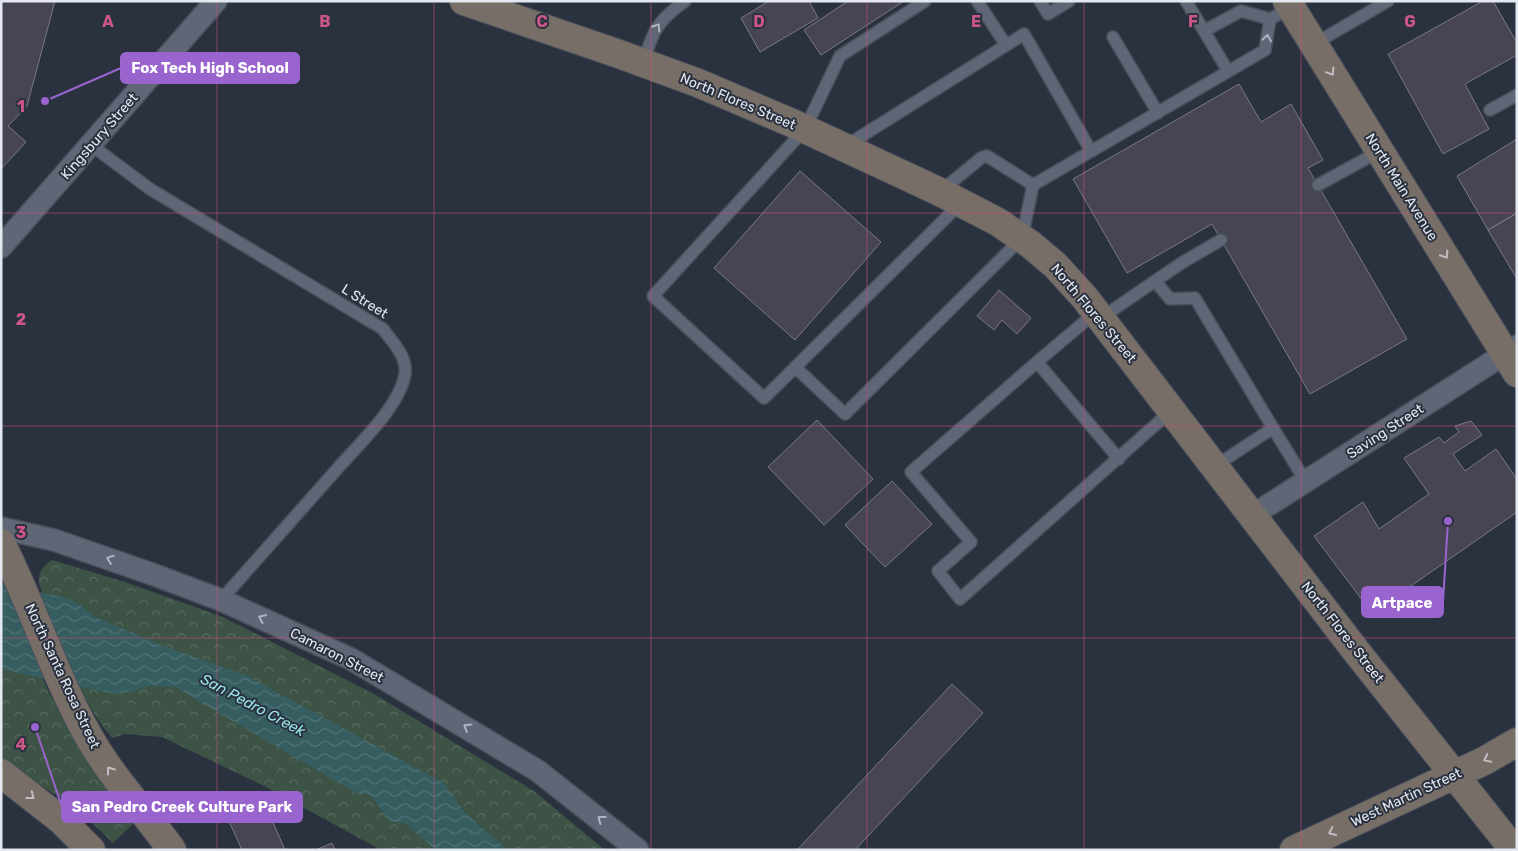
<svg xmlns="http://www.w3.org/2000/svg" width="1518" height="851" font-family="Rubik,sans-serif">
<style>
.forest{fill:url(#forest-crowns)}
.water{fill:url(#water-waves)}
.building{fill:#474454;stroke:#7a7888}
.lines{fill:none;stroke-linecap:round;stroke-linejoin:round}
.service-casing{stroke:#4a505b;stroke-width:14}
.minor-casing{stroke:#4a505b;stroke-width:24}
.secondary-casing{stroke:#4a505b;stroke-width:30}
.service{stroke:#5f6776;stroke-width:11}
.minor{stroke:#5f6776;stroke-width:21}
.secondary{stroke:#786e68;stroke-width:28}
.oneway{stroke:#aeb4c0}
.oneway2{stroke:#bebdc1}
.grid{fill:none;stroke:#cc5688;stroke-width:1;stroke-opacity:0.55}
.labels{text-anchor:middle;stroke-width:4;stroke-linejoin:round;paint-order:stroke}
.street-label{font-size:14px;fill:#e3e8f1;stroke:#2b323f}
.water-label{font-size:15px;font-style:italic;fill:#98e4e9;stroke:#2b323f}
.grid-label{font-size:16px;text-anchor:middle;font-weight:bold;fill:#cc5688;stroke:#2b323f;stroke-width:4;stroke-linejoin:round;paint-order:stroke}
.leader{fill:none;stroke:#9a64ce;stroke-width:2}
.callout-dot{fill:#9a64ce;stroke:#2b323f;stroke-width:2}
.callout{fill:#9a64ce;stroke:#9a64ce;stroke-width:2}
.callout-label{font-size:15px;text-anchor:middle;font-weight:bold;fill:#fff}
</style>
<defs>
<pattern id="forest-crowns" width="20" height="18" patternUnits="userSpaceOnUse" patternTransform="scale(1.25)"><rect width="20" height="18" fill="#3c5346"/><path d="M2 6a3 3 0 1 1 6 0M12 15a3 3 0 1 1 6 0" fill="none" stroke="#586c61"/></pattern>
<pattern id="water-waves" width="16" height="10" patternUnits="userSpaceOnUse" patternTransform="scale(1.25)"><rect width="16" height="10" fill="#365d60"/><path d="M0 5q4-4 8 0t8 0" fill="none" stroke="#537477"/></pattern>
</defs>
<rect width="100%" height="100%" fill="#2b323f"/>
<!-- forest -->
<path class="forest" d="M52,560L125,582L223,617L374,694L534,791L605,850H381L264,786L162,737L125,734L112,738C76,695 59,635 39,584C39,571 41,568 52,560Z
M1,577L49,693L88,762L135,822L113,843L76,807L1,761Z"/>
<!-- water -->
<path class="water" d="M1,584L66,598L82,606L92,615L107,622L164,646L247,676L444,783L464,812L508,850H436L405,823L389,821L371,795L356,793L175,687L149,686L129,692L114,694L1,669Z"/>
<!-- building -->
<path class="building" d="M1,1H55L27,106L8,126L26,142L1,169Z
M769,1H809L818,18L760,52L741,18Z
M848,1H904L821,55L804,30Z
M1483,1H1493L1517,43V55L1465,84L1489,129L1443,154L1388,54Z
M1239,84L1261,122L1291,104L1323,160L1308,168L1407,339L1310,394L1212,224L1127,273L1073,179Z
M1517,139V213L1488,230L1457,176Z
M800,171L881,242L795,340L714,268Z
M1517,213V279L1488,230Z
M999,290L1031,318L1017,334L1002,320L994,330L977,316Z
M817,420L873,479L824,525L768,467Z
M1471,421L1482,435L1453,454L1465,471L1496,449L1517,479V512L1372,613L1314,536L1363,502L1379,529L1429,494L1404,458L1439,437L1444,443L1459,432L1455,426Z
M892,481L932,524L885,567L845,525Z
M952,684L983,713L855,850H797Z
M265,804L285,850H242L228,819Z
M332,843L335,850H316Z"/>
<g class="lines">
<defs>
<path id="service" d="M925,1L840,56L805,129L653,296L764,398L960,204
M977,1L1006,45
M1040,1L1048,14L1069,1
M1186,1L1228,71
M1204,31L1241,11L1270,19L1291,8
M1113,37L1158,113
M1314,44L1388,1
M643,63C653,31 657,21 685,1
M1490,110L1517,95
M91,145L150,189L383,329C394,344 410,359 404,379C395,411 359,444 338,468C299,512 260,556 221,600
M844,147L1024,34L1091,151
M1318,185L1380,151
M941,191L981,158L987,156L1033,185
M1155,281L1183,262L1221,240
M1101,318L1155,281L1170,299L1195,298L1273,428L1215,466
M1037,362L1096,312
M795,367L845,414L1022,238L1033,185L1265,50L1270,19
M1273,428L1306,482
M1119,459L1037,362L911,472L971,542L938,571L960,599L1172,410"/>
<path id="minor" d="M1,247L216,1
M1253,515L1517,346
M1,528L54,540L152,574L221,600L351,659L538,771L638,850"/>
<path id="secondary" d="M464,1L619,54L698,83L792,123L940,192L998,222L1030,244L1055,265L1085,298L1356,651L1514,850
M1287,1L1517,373
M1,543C33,606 54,675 89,737C112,778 145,812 172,850
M1,773L61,820L91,850
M1294,850L1484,761L1517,742"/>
</defs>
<!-- service casing -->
<use href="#service" class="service-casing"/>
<!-- minor casing -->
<use href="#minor" class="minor-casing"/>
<!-- secondary casing -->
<use href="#secondary" class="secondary-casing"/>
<!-- service -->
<use href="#service" class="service"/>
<!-- minor -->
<use href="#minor" class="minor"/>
<!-- secondary -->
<use href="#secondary" class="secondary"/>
</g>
<!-- one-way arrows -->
<defs><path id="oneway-chevron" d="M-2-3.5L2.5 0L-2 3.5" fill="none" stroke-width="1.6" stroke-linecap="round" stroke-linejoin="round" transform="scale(1.25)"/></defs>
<g class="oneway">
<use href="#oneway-chevron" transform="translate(657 27) rotate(-57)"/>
<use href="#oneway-chevron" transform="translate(1267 38) rotate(-81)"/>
<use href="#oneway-chevron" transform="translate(110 559) rotate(-161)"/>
<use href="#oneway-chevron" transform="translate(262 618) rotate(-156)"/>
<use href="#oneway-chevron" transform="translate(467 727) rotate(-148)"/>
<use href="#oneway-chevron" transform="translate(601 819) rotate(-143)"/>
</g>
<g class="oneway2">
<use href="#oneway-chevron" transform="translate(1331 72) rotate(58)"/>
<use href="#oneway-chevron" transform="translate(1445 255) rotate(58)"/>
<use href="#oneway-chevron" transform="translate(1487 759) rotate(154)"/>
<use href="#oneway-chevron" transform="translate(110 770) rotate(-126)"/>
<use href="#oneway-chevron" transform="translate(31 796) rotate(38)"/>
<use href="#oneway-chevron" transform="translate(1332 832) rotate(155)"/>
</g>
<!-- grid -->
<path class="grid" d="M217,1V850M434,1V850M651,1V850M867,1V850M1084,1V850M1301,1V850M1,213H1517M1,426H1517M1,638H1517"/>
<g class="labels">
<!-- street labels -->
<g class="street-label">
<text transform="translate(738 101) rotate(23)" y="5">North Flores Street</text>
<text transform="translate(99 136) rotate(-49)" y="5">Kingsbury Street</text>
<text transform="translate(1402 187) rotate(58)" y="5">North Main Avenue</text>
<text transform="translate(365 301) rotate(32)" y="5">L Street</text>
<text transform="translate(1094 313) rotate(50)" y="5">North Flores Street</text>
<text transform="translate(1385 431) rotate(-33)" y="5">Saving Street</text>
<text transform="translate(1343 632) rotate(52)" y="5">North Flores Street</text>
<text transform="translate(337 655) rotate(27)" y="5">Camaron Street</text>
<text transform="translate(63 676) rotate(65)" y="5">North Santa Rosa Street</text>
<text transform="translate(1406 797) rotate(-25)" y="5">West Martin Street</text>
</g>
<!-- water labels -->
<g class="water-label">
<text transform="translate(253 705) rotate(28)" y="5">San Pedro Creek</text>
</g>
</g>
<g class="grid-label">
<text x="108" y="27">A</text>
<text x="325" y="27">B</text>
<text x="542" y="27">C</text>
<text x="759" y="27">D</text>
<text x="976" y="27">E</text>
<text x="1193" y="27">F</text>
<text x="1410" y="27">G</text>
<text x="21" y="112">1</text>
<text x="21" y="325">2</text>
<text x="21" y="538">3</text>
<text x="21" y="750">4</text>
</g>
<!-- callouts -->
<path class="leader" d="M45 101L121 68M1448 521L1443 602M35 727L62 807"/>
<g class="callout-dot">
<circle cx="45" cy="101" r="5"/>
<circle cx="1448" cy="521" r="5"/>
<circle cx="35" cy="727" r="5"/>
</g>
<g class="callout">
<rect x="121" y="53" width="178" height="30" rx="5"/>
<rect x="1362" y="587" width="81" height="30" rx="5"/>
<rect x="62" y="792" width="240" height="30" rx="5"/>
</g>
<g class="callout-label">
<text x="210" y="73">Fox Tech High School</text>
<text x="1402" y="608">Artpace</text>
<text x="182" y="812">San Pedro Creek Culture Park</text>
</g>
<!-- border -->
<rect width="1518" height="851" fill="none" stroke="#e3e8f1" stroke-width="5"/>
</svg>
